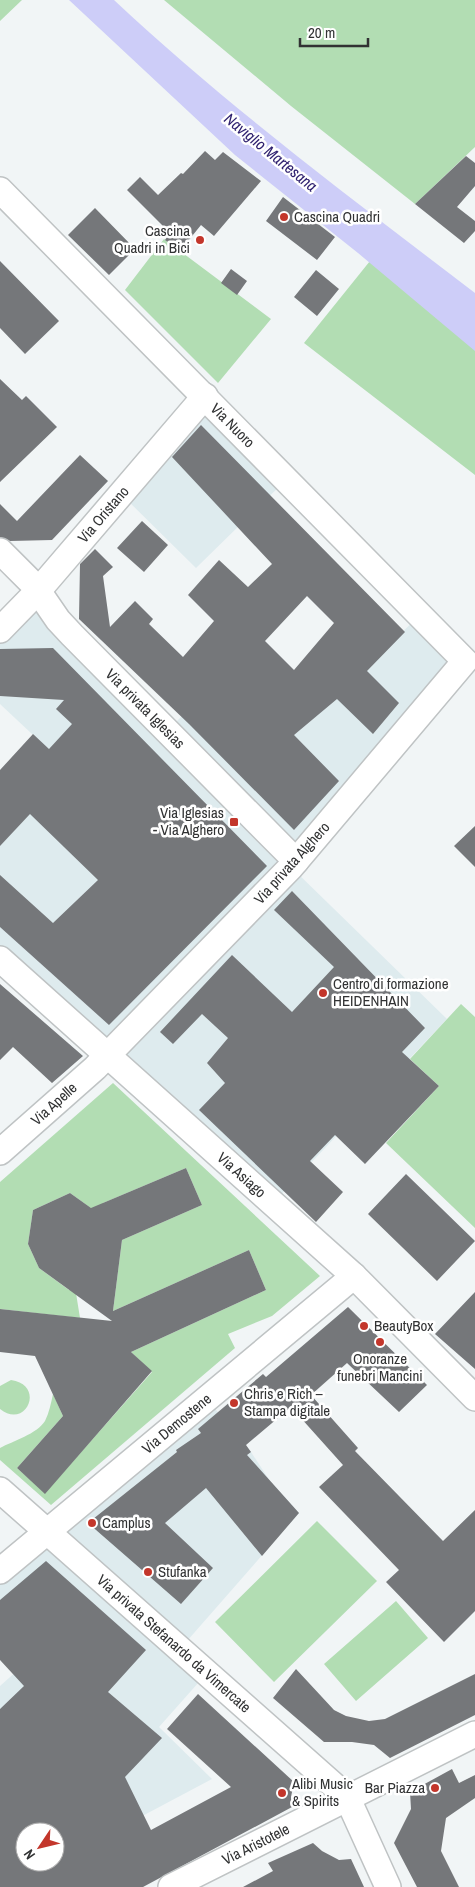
<svg xmlns="http://www.w3.org/2000/svg" width="475" height="1887" font-family="'Archivo Narrow',sans-serif">
<style>
.built{fill:#deebee;fill-rule:evenodd}
.green{fill:#b2ddb3}
.water{fill:#cdcdf8}
.building{fill:#75777a;fill-rule:evenodd}
.lines{fill:none;stroke-linecap:round;stroke-linejoin:round}
.minor-casing{stroke:#bfc3c4;stroke-width:28}
.minor{stroke:#fff;stroke-width:25}
.poi-dot{fill:#c3362b;stroke:#fff;stroke-width:2}
.labels{text-anchor:middle;stroke-width:5;stroke-linejoin:round;paint-order:stroke}
.poi-label{font-size:15px;fill:#313233;stroke:#fff;text-anchor:start}
.street-label{font-size:15px;fill:#313233;stroke:#fff}
.water-label{font-size:16px;font-style:italic;fill:#302270;stroke:#fff}
</style>
<rect width="100%" height="100%" fill="#f1f5f6"/>
<!-- built -->
<path class="built" d="M205,396L287,479L196,568L121,494Z
M38,591L167,731L251,647L316,715L420,615L465,661L291,867L447,1019L273,1203L0,959V801L48,749L0,704V630Z
M207,1399L251,1452L270,1481L299,1513L180,1649L207,1673L159,1727L212,1779L82,1848L104,1887H0V1686L28,1661L0,1629V1571ZM25,1832H55V1862H25Z"/>
<!-- green -->
<path class="green" d="M0,0H22L0,21Z
M164,0H475V147L415,204L291,106Z
M164,239L271,319L218,383L125,290Z
M370,261L475,348V475L304,343Z
M461,1004L475,1017V1228L386,1143L439,1086L410,1059Z
M113,1083L320,1276L272,1316L228,1334L235,1348L51,1505L0,1460V1448C13,1441 37,1434 45,1421C49,1413 51,1403 53,1394L63,1416L17,1468L45,1493L152,1372L131,1352L266,1290L249,1250L113,1311L122,1240L202,1205L186,1168L103,1203L99,1214L70,1193L33,1210L28,1244L39,1268L69,1290L75,1287L80,1318L0,1309V1182Z
M11,1380C46,1385 26,1430 0,1409V1386Z
M317,1521L377,1581L274,1682L215,1622Z
M396,1601L428,1638L356,1701L324,1664Z"/>
<!-- water -->
<path class="water" d="M69,0H114C227,106 352,199 475,293V351L358,253L235,155Z"/>
<!-- building -->
<path class="building" d="M205,151L215,160L223,152L261,181L214,236L201,225L180,251L165,240L170,233L127,190L140,177L158,195L181,173L183,174Z
M466,156L475,163V186L457,207L475,221V231L464,243L415,204Z
M283,197L335,237L317,260L266,221Z
M95,208L135,249L109,275L68,235Z
M0,261L59,321L25,354L0,328Z
M231,269L247,281L237,295L221,283Z
M316,270L339,289L317,316L294,297Z
M0,379L22,400L26,396L57,427L0,482Z
M201,425L405,632L367,671L399,703L373,734L337,699L294,735L339,781L294,830L189,724L79,619L80,564L95,549L113,567L103,576L110,627L135,601L153,619L149,624L183,657L214,621L188,595L219,560L248,587L272,564L172,457ZM307,596L334,623L294,670L265,641Z
M80,455L108,481L52,540L10,541L0,537V504L17,521Z
M142,521L168,545L144,572L117,548Z
M53,648L267,866L109,1025L0,927V875L53,923L98,880L30,814L0,846V770L33,734L49,749L72,724L56,709L64,700L0,696V649Z
M475,826V867L454,846Z
M292,891L425,1028L402,1052L439,1086L365,1164L335,1135L310,1161L343,1192L316,1222L199,1110L225,1083L207,1063L228,1038L202,1014L173,1044L160,1032L232,955L292,1012L334,967L274,910Z
M0,984L83,1056L52,1083L13,1047L0,1060Z
M186,1168L202,1205L122,1240L113,1311L249,1250L266,1290L131,1352L152,1371L45,1494L17,1468L63,1416L35,1356L0,1352V1309L112,1321L39,1268L28,1244L33,1210L70,1193L91,1208Z
M406,1174L475,1241L437,1281L368,1214Z
M475,1292V1369L435,1334Z
M348,1307L427,1385L399,1412L347,1363L311,1395L358,1448L355,1451L443,1541L475,1510V1611L444,1642L386,1582L399,1570L319,1487L343,1465L291,1407L246,1445L251,1452L247,1455L299,1513L262,1556L206,1488L165,1523L213,1568L181,1604L88,1523L177,1452L176,1450L201,1433L198,1429L263,1374L266,1377Z
M46,1561L146,1650L108,1692L162,1738L125,1777L151,1830L231,1787L167,1729L198,1694L294,1782L291,1797L292,1807L143,1887H0V1709L24,1686L0,1660V1600ZM25,1832H55V1862H25Z
M296,1669L334,1710L346,1716L369,1721L385,1719L475,1674V1715L390,1758L374,1745L352,1742H324L273,1698Z
M452,1769L459,1783L475,1775V1798L446,1818L441,1851L459,1887H417L394,1843L411,1809L410,1792Z
M313,1843L322,1851L339,1860L351,1859L364,1887H243L273,1871L268,1863Z"/>
<g class="lines">
<defs>
<g id="minor">
<path id="s1" d="M0,190L465,661L291,867L95,1068L0,1152"/>
<path id="s2" d="M0,551L34,585L58,620L72,635L296,861"/>
<path id="s3" d="M0,630L38,591L205,396"/>
<path id="s4" d="M0,959L354,1276L475,1398"/>
<path id="s5" d="M0,1490L347,1797L388,1887"/>
<path id="s6" d="M0,1571L354,1276"/>
<path id="s7" d="M171,1887L475,1734"/>
</g>
</defs>
<!-- minor casing -->
<use href="#minor" class="minor-casing"/>
<!-- minor -->
<use href="#minor" class="minor"/>
</g>
<!-- markers -->
<g class="poi-dot">
<circle cx="284" cy="217" r="5"/>
<circle cx="200" cy="240" r="5"/>
<rect x="229" y="817" width="10" height="10" rx="2.5"/>
<circle cx="323" cy="993" r="5"/>
<circle cx="364" cy="1326" r="5"/>
<circle cx="380" cy="1342" r="5"/>
<circle cx="234" cy="1403" r="5"/>
<circle cx="92" cy="1523" r="5"/>
<circle cx="148" cy="1572" r="5"/>
<circle cx="435" cy="1788" r="5"/>
<circle cx="282" cy="1793" r="5"/>
</g>
<g class="labels">
<!-- poi labels -->
<g class="poi-label">
<text x="294" y="222">Cascina Quadri</text>
<text x="190" y="236" text-anchor="end">Cascina<tspan x="190" dy="17">Quadri in Bici</tspan></text>
<text x="224" y="818" text-anchor="end">Via Iglesias<tspan x="224" dy="17">- Via Alghero</tspan></text>
<text x="333" y="989">Centro di formazione<tspan x="333" dy="17">HEIDENHAIN</tspan></text>
<text x="374" y="1331">BeautyBox</text>
<text x="380" y="1364" text-anchor="middle">Onoranze<tspan x="380" dy="17">funebri Mancini</tspan></text>
<text x="244" y="1399">Chris e Rich –<tspan x="244" dy="17">Stampa digitale</tspan></text>
<text x="102" y="1528">Camplus</text>
<text x="158" y="1577">Stufanka</text>
<text x="292" y="1789">Alibi Music<tspan x="292" dy="17">&amp; Spirits</tspan></text>
<text x="425" y="1793" text-anchor="end">Bar Piazza</text>
</g>
<!-- street labels -->
<g class="street-label">
<text dy="5" stroke="none"><textPath href="#s1" startOffset="331">Via Nuoro</textPath></text>
<text dy="5" stroke="none"><textPath href="#s3" startOffset="155">Via Oristano</textPath></text>
<text dy="5" stroke="none"><textPath href="#s2" startOffset="215">Via privata Iglesias</textPath></text>
<text transform="translate(292 863) rotate(-48)" y="5">Via privata Alghero</text>
<text transform="translate(54 1104) rotate(-42)" y="5">Via Apelle</text>
<text dy="5" stroke="none"><textPath href="#s4" startOffset="324">Via Asiago</textPath></text>
<text dy="5" stroke="none"><textPath href="#s6" startOffset="230">Via Demostene</textPath></text>
<text dy="5" stroke="none"><textPath href="#s5" startOffset="232">Via privata Stefanardo da Vimercate</textPath></text>
<text dy="5" stroke="none"><textPath href="#s7" startOffset="95">Via Aristotele</textPath></text>
</g>
<!-- water labels -->
<g class="water-label">
<text transform="translate(271 152) rotate(39)" y="6">Naviglio Martesana</text>
</g>
</g>
<!-- north arrow -->
<g transform="translate(40 1847) rotate(235)"><circle r="24" fill="#ffffff" stroke="#adadad"/>
<path d="M0-4L9 19L0 12L-9 19Z" fill="#c3362b"/>
<text y="-8" font-size="14" font-weight="bold" text-anchor="middle" fill="#313233">N</text>
</g>
<!-- scale -->
<path d="M300 38v8h68v-8" fill="none" stroke="#313233" stroke-width="2.5"/>
<text x="308" y="38" font-size="15" fill="#313233" stroke="#ffffff" stroke-width="4" paint-order="stroke">20 m</text>
</svg>
